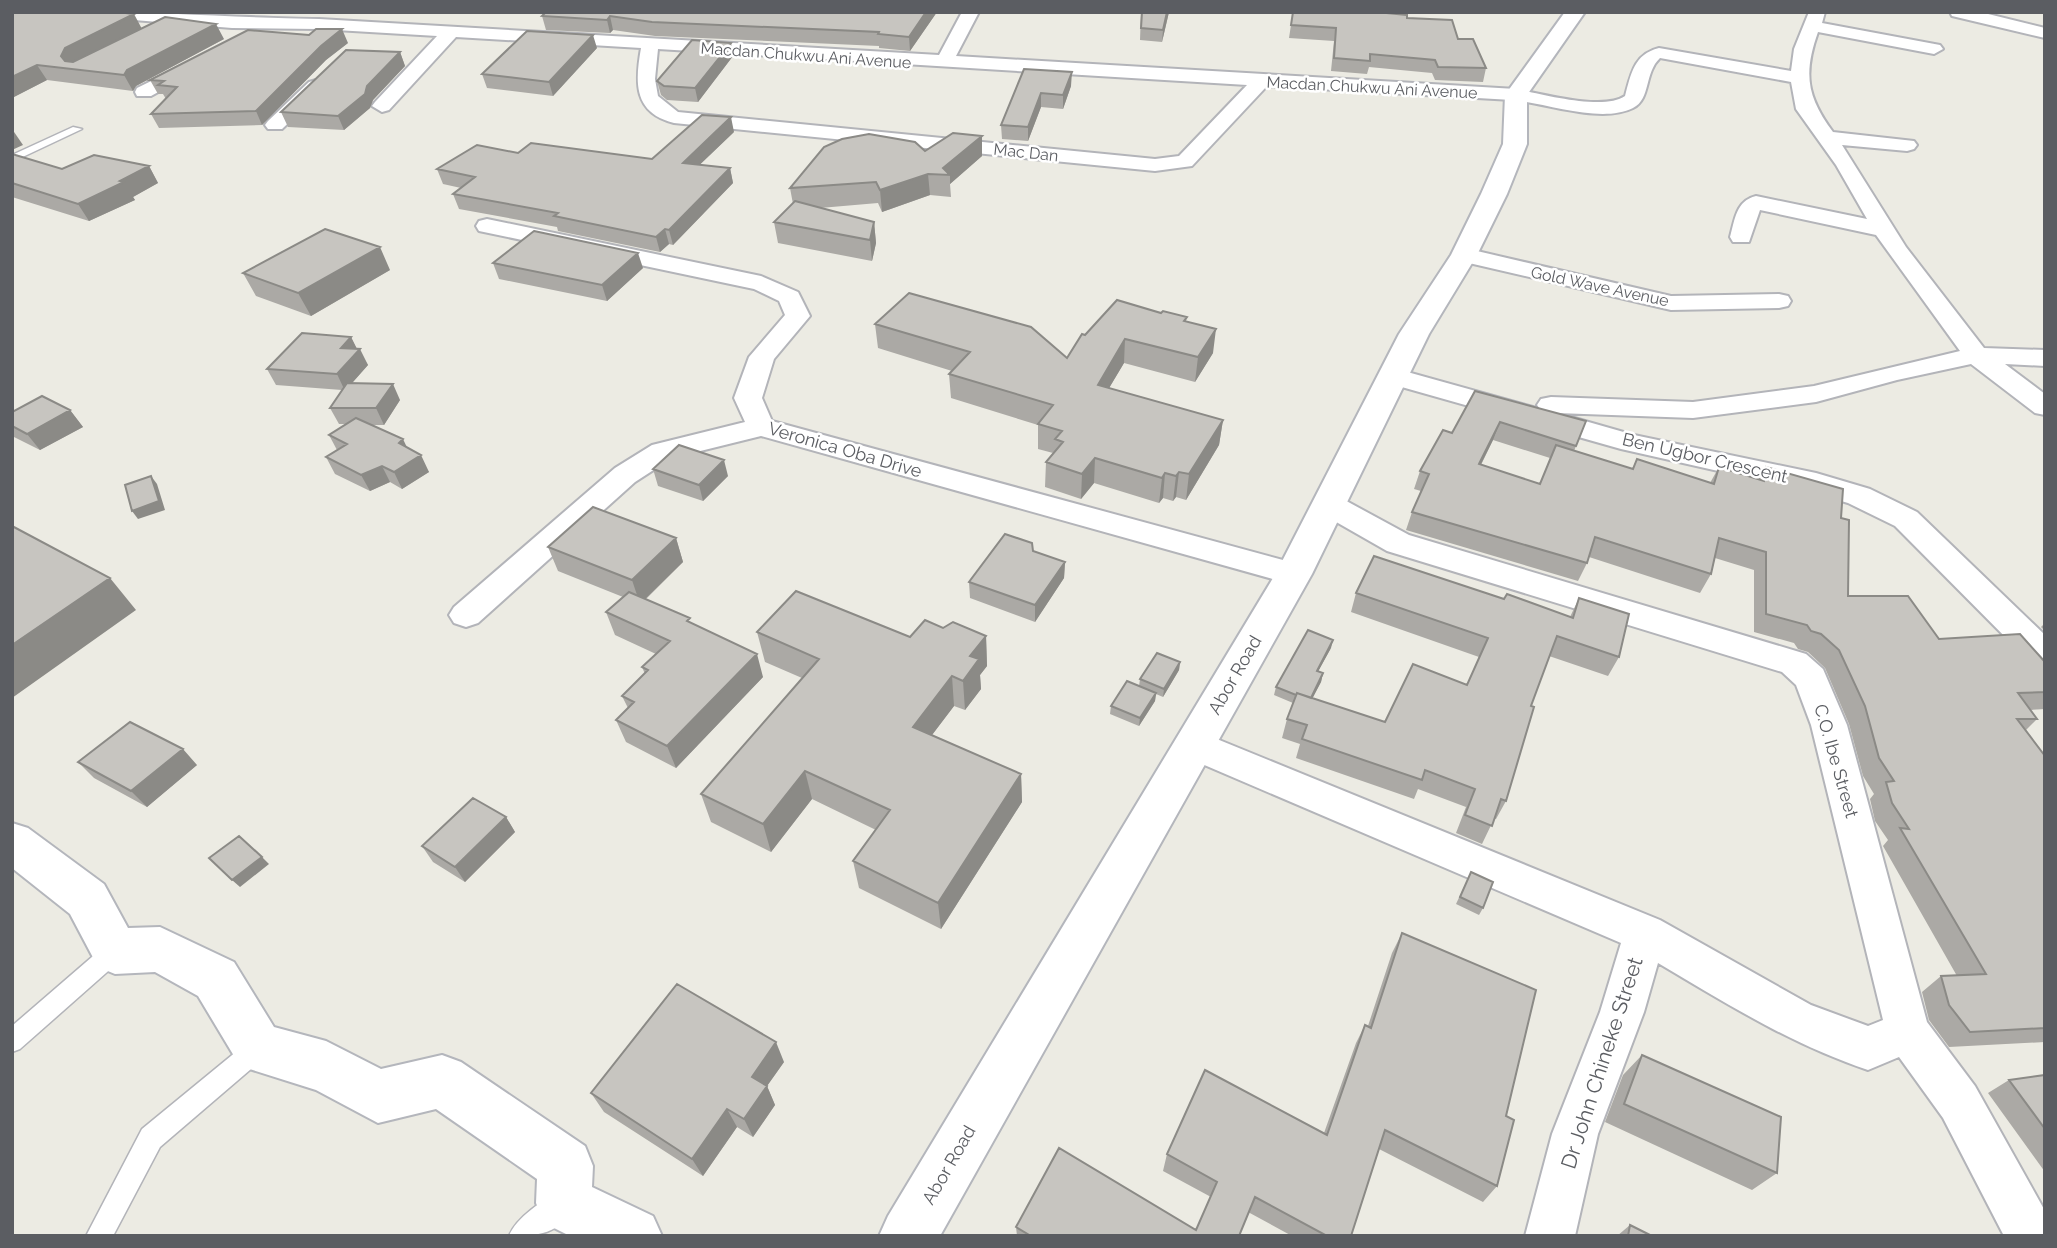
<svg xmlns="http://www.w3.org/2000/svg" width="2057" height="1248" font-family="Raleway,sans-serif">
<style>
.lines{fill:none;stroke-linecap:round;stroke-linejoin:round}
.lane-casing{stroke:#b3b4b9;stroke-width:3}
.street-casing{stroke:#b3b4b9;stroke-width:4}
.secondary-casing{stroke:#b4b6bc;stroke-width:4}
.lane{fill:#fff;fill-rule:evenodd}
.street{fill:#fff;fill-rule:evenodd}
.secondary{fill:#fff;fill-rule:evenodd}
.wall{fill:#aba9a5;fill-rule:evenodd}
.shaded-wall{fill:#8b8a86}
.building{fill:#c7c5c0;stroke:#8b8a86;stroke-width:2}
.labels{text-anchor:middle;stroke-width:5;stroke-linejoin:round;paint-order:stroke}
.far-street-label{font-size:16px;fill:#5b5d62;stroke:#fff}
.street-label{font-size:18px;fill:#5b5d62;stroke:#fff}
.near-street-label{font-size:21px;fill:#5b5d62;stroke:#fff}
</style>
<rect width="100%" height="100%" fill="#ecebe3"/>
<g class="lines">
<defs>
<path id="lane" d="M73,127L82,129L12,162V155Z
M115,941L123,944L126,951L123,958L20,1049L12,1052V1026L107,944Z
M256,1038L264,1042L268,1050L264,1058L160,1147L113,1236H86L142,1129L248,1042Z
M561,1192L570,1196L574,1205C561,1235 537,1236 509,1236C516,1218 543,1199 561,1192Z"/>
<path id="street" d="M89,12C166,12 242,18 319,19L939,55L962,12H979L956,56L1516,89C1542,94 1604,111 1625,96C1631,74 1634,54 1659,48L1791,71L1794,49L1809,12H1825L1822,23L1940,45L1943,49L1934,54L1818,32C1803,74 1807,97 1833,132L1914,141L1917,145L1914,149L1907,151L1842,145L1906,247L1984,348L2045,350V366L2005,364L2045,394V415L2035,413L1971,364L1897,380L1816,402L1693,418L1557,413L1634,435L1816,473L1870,489L1917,512L2045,635V669L2033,665L1895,526L1848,503L1811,492L1621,449L1384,382L1380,376L1384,370L1393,368L1540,409L1537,405L1541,399L1551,397L1693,402L1814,386L1960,351L1876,235L1760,210L1749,242H1733L1730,237C1735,219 1736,201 1756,196L1867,219L1836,165L1796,109L1791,82L1660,58C1644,73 1651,99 1633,108C1601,124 1546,103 1512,100C1430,95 1348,91 1267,86L1192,166L1155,171L674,123C633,113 635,82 641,48L456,37L389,110L382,112L372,106L375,102L437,36L319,29L232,28L97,17ZM658,49L1247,85L1179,156L1155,159L678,112L658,96L655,79Z
M1950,12H1980L2045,28V38L1952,16Z
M194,60L203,65L200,69L151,96H137L135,92L137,88Z
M316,80L325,86L323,90L282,129H268L265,125L268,121L309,82Z
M487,219L761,276L798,292L810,316L774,359L762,398L772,421L1294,563L1305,566L1310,574L1305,582L1294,585L761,436L672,458L635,482L478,623L466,627L454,623L449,615L454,607L615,468L652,445L745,422L734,398L749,357L785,315L779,301L754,289L479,231L476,226L479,221Z
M1464,248L1671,296L1779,294L1788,296L1791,301L1788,306L1779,308L1671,310L1456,260L1452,255L1456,250Z
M1328,494L1339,497L1409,535L1806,654L1823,669L1847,725L1927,1022L1975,1086L2045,1211V1236H2004L1943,1118L1899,1057L1868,1070C1792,1045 1726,1003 1658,963L1644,1012L1598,1134L1575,1236H1525L1552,1134L1600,1012L1621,943L1181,755L1176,745L1181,735L1194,730L1207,735L1660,920L1811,1005L1868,1026L1883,1020L1811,725L1796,685L1782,672L1387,551L1317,511L1313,504L1317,497Z"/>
<path id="secondary" d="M1565,12H1585L1527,95V144L1507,194L1477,255L1429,334L1312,574L940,1236H879L888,1216L1276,573L1399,334L1451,255L1481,194L1503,144L1505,95Z
M12,823L28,828L104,884L128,928L160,927L234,962L274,1027L326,1041L381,1069L442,1055L461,1062L585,1146L593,1166L592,1187L653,1216L662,1236H570L544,1223L536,1203L537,1179L436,1109L378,1123L316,1090L240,1066L198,996L155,972L115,974L98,967L70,914L12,868Z"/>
</defs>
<!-- lane casing -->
<use href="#lane" class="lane-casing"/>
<!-- street casing -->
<use href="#street" class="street-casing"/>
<!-- secondary casing -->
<use href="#secondary" class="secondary-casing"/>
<!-- lane -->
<use href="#lane" class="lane"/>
<!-- street -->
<use href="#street" class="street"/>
<!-- secondary -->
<use href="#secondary" class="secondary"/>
</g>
<!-- wall -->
<path class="wall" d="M12,12L141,29L224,39L136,86L133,91L47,80L12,98Z
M937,12L910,51L879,48V46L655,36L613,30L610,33L546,30L542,16Z
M1141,12H1169L1162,42L1140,40Z
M1293,12L1407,18L1458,39L1486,68L1483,82L1435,80L1432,73L1369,67L1367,74L1331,71L1334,41L1289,38Z
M348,43L326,60L262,125L159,128L151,114L166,99L163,94H158L150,80Z
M597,48L553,96L487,88L482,74Z
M400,52L405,66L373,100L370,108L344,130L288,127L281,112Z
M733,56L698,102L667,100L661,95L657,81Z
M1024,69L1071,86L1063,109L1041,107L1028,141L1002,139L1001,125Z
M734,132L699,165L730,168L733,183L673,245L669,244L660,252L558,231L557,227L459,209L453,194L461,188L443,184L437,169L518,153L652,159Z
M982,136V156L950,184L951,197L930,195L882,212L878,203L820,208L874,222L876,243L872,261L778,243L774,222L793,204L790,188Z
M12,154L62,169L149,166L158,183L133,197L135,200L89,221L12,197Z
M493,263L643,268L607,301L499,279Z
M390,270L311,316L256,296L243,273Z
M1161,313L1187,317L1186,321L1213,353L1195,382L1124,363L1109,388L1223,420L1219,445L1186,500L1176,497L1173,501L1163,498L1159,503L1094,483L1081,499L1045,487L1046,462L1053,453L1038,449V425L951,398L949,374L952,371L878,348L875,324L1067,358L1085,335Z
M351,337L357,349L368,365L352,383L400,400L384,425H370L407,448L429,472L402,489L390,482L370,491L335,474L326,457L337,450L329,435L346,424H339L330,408L342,390L276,385L267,369Z
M1475,391L1586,421L1574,451L1632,469L1637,459L1710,483L1719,467L1758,480L1766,467L1841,518L1848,596L1939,639L2045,662V709L2030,710L2037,719L2026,730L2045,756V1042L1949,1047L1929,1020L1922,992L1941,976H1957L1883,846L1888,840L1875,821L1870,799L1874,794L1863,776L1849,724L1825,668L1808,652L1798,649L1794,643L1754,632V570L1715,558L1711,574L1700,593L1589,557L1587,563L1578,581L1406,530L1412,512L1421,491L1414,489L1420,471L1452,433ZM1493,440L1550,458L1540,484L1481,465Z
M70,410L83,427L40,450L12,436V412Z
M653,469L728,476L703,501L658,486Z
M676,538L683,562L646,599L691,623L763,677L676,768L626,742L616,720L628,708L622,696L645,674L642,667L656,654L615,635L606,612L623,597L558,571L548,547Z
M1033,551L1065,562L1064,578L1035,622L970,598L969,582Z
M1356,593L1504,599L1570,617L1579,598L1619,657L1608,676L1549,656L1531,706L1506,801L1496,819H1494L1482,844L1456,833L1466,807L1418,789L1414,799L1296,758L1300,744L1282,738L1287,719L1293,703L1274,695L1276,687L1331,648L1318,671L1323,673L1321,682L1312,698L1385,722L1467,685L1479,657L1351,612Z
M2045,623V631L2041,627Z
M943,628L986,636L987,666L980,675L981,689L965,710L954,706L932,735L1021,774L1022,802L941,929L859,888L853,861L876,830L812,799L771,852L711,822L701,794L802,678L765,662L757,632L910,637Z
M1180,662L1179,670L1163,697L1156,694L1155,701L1139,726L1110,714L1111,706L1139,686L1140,679Z
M78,762L197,765L147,807L94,778Z
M506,817L515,832L465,882L433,862L422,846Z
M1471,872L1483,908L1479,915L1456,904Z
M1402,933L1506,1116L1497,1186L1483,1202L1379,1149L1351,1236H1292L1248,1212L1239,1236H1017L1016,1227L1196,1230L1211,1197L1163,1171L1167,1154L1324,1133L1356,1043L1365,1025L1368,1026L1392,953Z
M1642,1055L1777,1173L1752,1190L1605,1122L1623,1075Z
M784,1062L767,1086L775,1105L753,1137L737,1127L703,1176L604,1112L591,1093Z
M2045,1075V1172L1988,1093L2009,1080Z
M1630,1225L1652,1236H1617Z"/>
<!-- shaded-wall -->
<path class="shaded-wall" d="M926,12H937L910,51L909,37Z
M1167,12H1169L1162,42L1163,30Z
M134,14L142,29L68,68L61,56L65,48Z
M610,16L613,30L610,33L607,20Z
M216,24L224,39L136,86L133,91L124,75L127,70Z
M342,29L348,43L326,60L262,125L256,111L321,46Z
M593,35L597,48L553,96L549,82Z
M731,43L733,56L698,102L695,88Z
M400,52L405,66L373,100L370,108L344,130L338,116Z
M37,65L47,80L12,98V77Z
M1072,72L1071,86L1063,109V95Z
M1041,93V107L1028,141V127Z
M731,117L734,132L686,178L683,163Z
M12,129L23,145L12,150Z
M982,136V156L950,184V175L943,168Z
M149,166L158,183L133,197L135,200L89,221L78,204Z
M730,168L733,183L673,245L669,230Z
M928,174L930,195L882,212L880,190Z
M874,222L876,243L872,261L870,240Z
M665,229L669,244L660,252L656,237Z
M380,247L390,270L311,316L298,293Z
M638,253L643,268L607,301L602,285Z
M1216,329L1213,353L1195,382L1198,357Z
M351,337L358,351L360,349L368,365L345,391L337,374L341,348Z
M1125,339L1124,363L1096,410L1098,385Z
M393,384L400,400L384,425L376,408Z
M70,410L83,427L40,450L27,434Z
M1223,420L1219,445L1186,500L1189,474Z
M1500,422L1493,440L1472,482L1479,464Z
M403,439L411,456L399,443Z
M421,455L429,472L402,489L394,472Z
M1095,458L1094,483L1081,499L1082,474Z
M724,460L728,476L703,501L699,485Z
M382,466L390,482L370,491L361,475Z
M1179,472L1176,497L1173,501L1176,476Z
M1165,473L1163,498L1159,503L1162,478Z
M151,476L157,484L165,510L138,519L132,511Z
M676,538L683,562L640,604L632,580Z
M1065,562L1064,578L1035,622V605Z
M110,578L136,610L12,698V645Z
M986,636L987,666L980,675L981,689L965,710L963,681L970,656Z
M1333,640L1331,648L1314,679L1317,671Z
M757,654L763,677L676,768L667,746Z
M1180,662L1179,670L1163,697L1164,689Z
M1323,673L1321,682L1307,709L1309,701Z
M952,676L954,706L916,756L913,727Z
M1156,693L1155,701L1139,726L1140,718Z
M183,749L197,765L147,807L131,791Z
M805,771L812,799L771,852L763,824Z
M1021,774L1022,802L941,929L938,903Z
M506,817L515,832L465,882L455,867Z
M262,857L269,864L240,887L232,880Z
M776,1042L784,1062L767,1086L775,1105L753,1137L744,1119L752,1077Z
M727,1109L737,1127L703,1176L692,1159Z"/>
<!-- building -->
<path class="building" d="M12,12H117L134,14L65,48L61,56L65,61L73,62L165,17L216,24L127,70L124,75L37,65L12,77Z
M546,12H926L909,37L878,34L879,32L652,22L610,16L607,20L542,16Z
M1142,12H1167L1163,30L1141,28Z
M1293,12H1376L1407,15V18L1452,20L1458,39H1473L1486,68L1438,67L1435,60L1370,54V61L1334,58L1336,28L1291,25Z
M316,29H342L321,46L256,111L151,114L177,87L158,85L164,81L150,80L248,30L309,35Z
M527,31L593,35L549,82L482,74Z
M692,40L731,43L695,88L664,86L657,81Z
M346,50L400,52L367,86L365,94L338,116L281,112Z
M1024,69L1072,72L1063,95L1041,93L1028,127L1001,125Z
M702,115L731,117L683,163L730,168L669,230L665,229L656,237L554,216L558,213L453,194L475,177L437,169L477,145L518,153L531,143L652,159Z
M953,133L982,136L943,168L950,175L928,174L880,190L876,182L790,188L824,147L842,139L869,134L915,142L925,151Z
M12,154L62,169L94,155L149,166L120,181L124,182L78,204L12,183Z
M795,201L874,222L870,240L774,222Z
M325,229L380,247L298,293L243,273Z
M534,231L638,253L602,285L493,263Z
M909,293L1031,327L1067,358L1082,334L1085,335L1117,300L1161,313L1163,311L1187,317L1184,321L1216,329L1198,357L1125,339L1098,385L1223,420L1189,474L1179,472L1176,476L1165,473L1162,478L1095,458L1082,474L1046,462L1063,442L1055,439L1062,431L1038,424L1053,405L949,374L970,352L875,324Z
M302,333L351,337L341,348L360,349L337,374L267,369Z
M347,383L393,384L376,408H330Z
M1475,391L1586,421L1576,446L1500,422L1479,464L1540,484L1556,445L1633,469L1637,459L1714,484L1719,467L1764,481L1766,467L1843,489L1841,518L1849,520L1848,596H1908L1939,639L2020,634L2045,662V692L2018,693L2037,719H2017L2045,756V1028L1970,1032L1949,1005L1941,976L1986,974L1900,828L1909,829L1892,803L1886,782L1894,781L1879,758L1865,706L1839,650L1821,634L1811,631L1807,625L1766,614V552L1719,538L1711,574L1595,537L1587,563L1412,512L1429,474L1420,471L1443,430L1452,433Z
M42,396L70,410L27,434L12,426V412Z
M356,418L403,439L399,443L421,455L394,472L382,466L361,475L326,457L347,444L329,435Z
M679,445L724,460L699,485L653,469Z
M151,476L159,501L132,511L125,485Z
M593,507L676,538L632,580L548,547Z
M12,526L110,578L12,645Z
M1005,534L1032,543L1033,551L1065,562L1035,605L969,582Z
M1374,556L1504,599L1507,594L1573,618L1579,598L1629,614L1619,657L1557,636L1531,706L1534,707L1506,801L1501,799L1492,826L1465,815L1475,789L1425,770L1422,780L1302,739L1307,725L1287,719L1297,693L1385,722L1413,664L1467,685L1488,638L1356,593Z
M796,591L910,637L925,620L943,628L953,622L986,636L970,656L979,659L963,681L952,676L913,727L1021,774L938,903L853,861L890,810L805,771L763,824L701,794L819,659L757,632Z
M629,592L690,618L687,621L757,654L667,746L616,720L634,702L622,696L648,670L642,667L670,641L606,612Z
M1308,630L1333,640L1317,671L1323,673L1311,698L1297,693L1296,695L1276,687Z
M1157,653L1180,662L1164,689L1140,679Z
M1127,681L1156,693L1140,718L1111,706Z
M130,722L183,749L131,791L78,762Z
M473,798L506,817L455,867L422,846Z
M239,836L262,857L232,880L209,858Z
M1471,872L1493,882L1483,908L1460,897Z
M1402,933L1536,990L1506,1116L1514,1120L1497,1186L1385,1130L1351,1236H1327L1255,1197L1239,1236H1031L1016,1227L1059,1148L1196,1230L1217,1182L1167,1154L1205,1070L1327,1135L1365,1025L1371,1028Z
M677,984L776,1042L752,1077L767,1086L744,1119L727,1109L692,1159L591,1093Z
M1642,1055L1781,1117L1777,1173L1624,1104Z
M2045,1075V1129L2009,1080Z
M1630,1225L1652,1236H1628Z"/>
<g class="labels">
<!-- far-street labels -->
<g class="far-street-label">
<text transform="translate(806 55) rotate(4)" y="6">Macdan Chukwu Ani Avenue</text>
<text transform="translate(1372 87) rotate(3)" y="6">Macdan Chukwu Ani Avenue</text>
<text transform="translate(1026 152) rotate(6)" y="6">Mac Dan</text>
<text transform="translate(1600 286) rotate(12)" y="6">Gold Wave Avenue</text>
</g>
<!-- street labels -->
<g class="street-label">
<text transform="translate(845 450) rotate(16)" y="6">Veronica Oba Drive</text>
<text transform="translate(1705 458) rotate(13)" y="6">Ben Ugbor Crescent</text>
<text transform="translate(1235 675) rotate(-60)" y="6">Abor Road</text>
<text transform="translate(1836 761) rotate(74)" y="6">C.O. Ibe Street</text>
<text transform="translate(949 1165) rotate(-60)" y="6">Abor Road</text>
</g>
<!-- near-street labels -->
<g class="near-street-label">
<text transform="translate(1602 1063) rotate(-72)" y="7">Dr John Chineke Street</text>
</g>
</g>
<!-- border -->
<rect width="2057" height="1248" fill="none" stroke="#5b5d62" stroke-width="28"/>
</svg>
